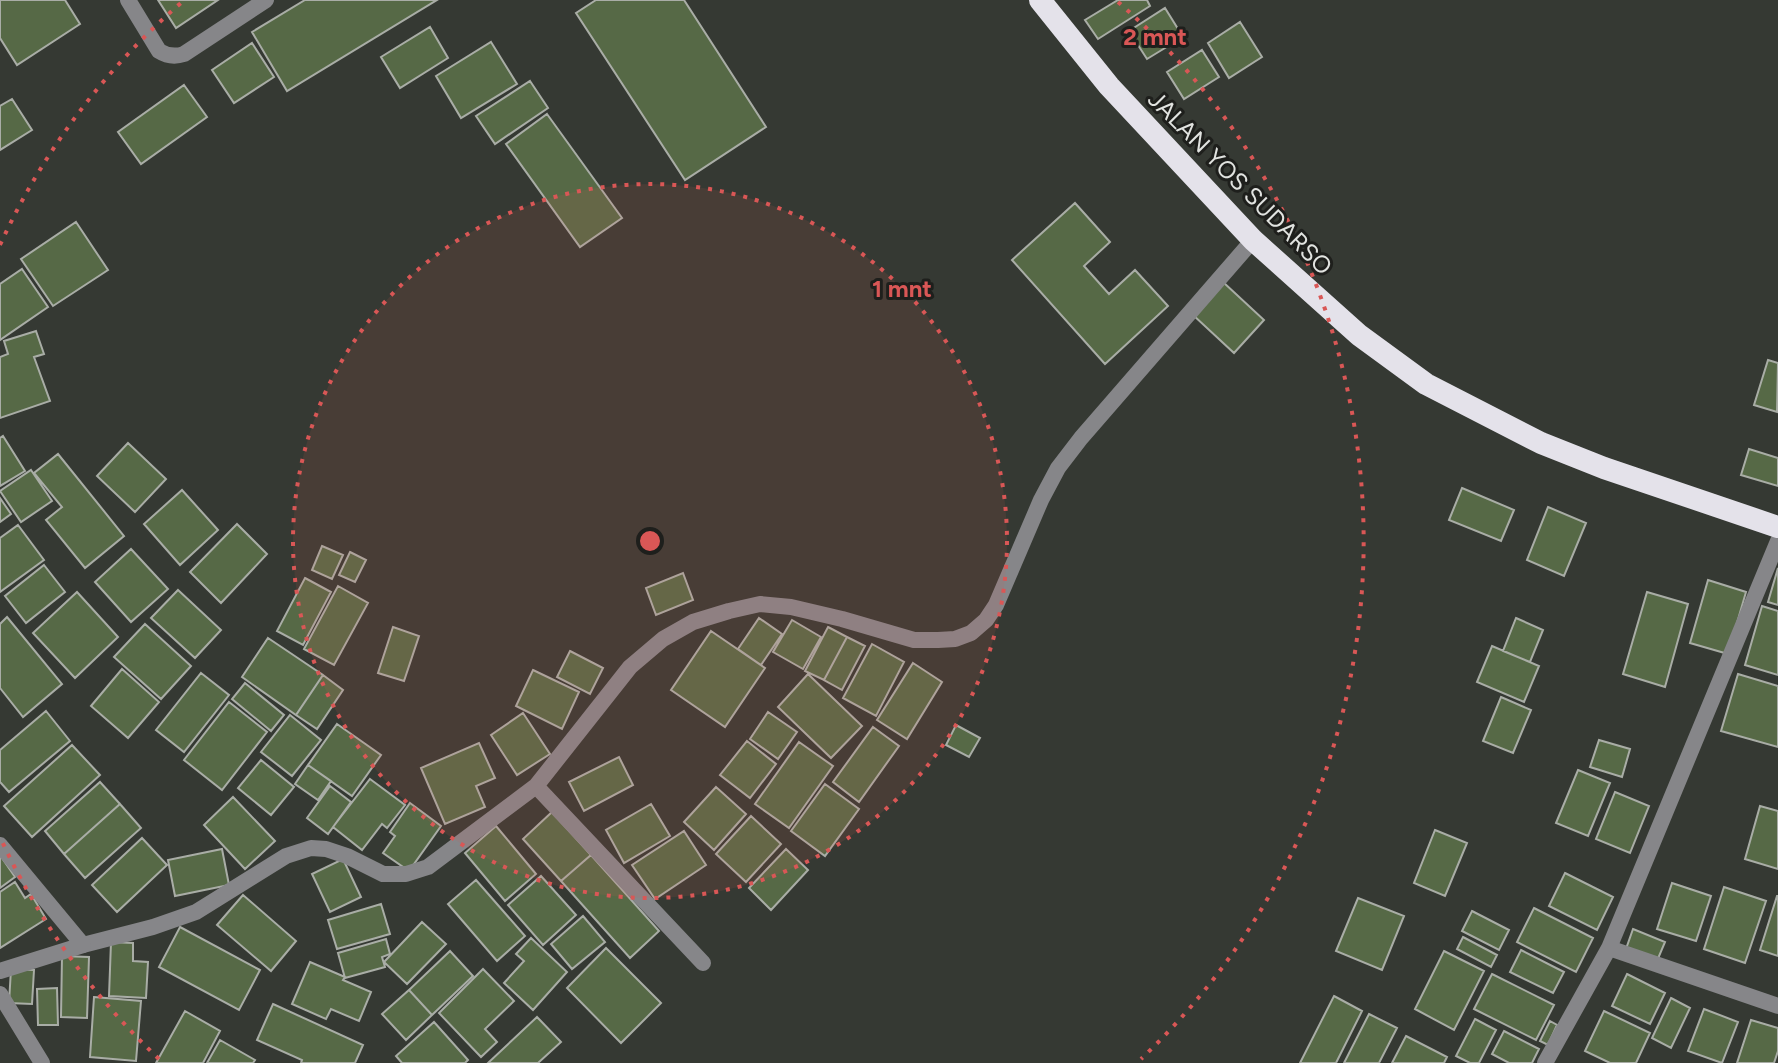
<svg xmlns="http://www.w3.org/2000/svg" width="1778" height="1063" font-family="Figtree,sans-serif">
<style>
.building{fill:#566946;stroke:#a9ada6;stroke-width:2}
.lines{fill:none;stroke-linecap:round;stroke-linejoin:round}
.minor{stroke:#868689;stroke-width:16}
.tertiary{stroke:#868689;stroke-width:16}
.trunk{stroke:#e4e2ea;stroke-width:22}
.ring{fill:none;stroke:#d95756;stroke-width:4;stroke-dasharray:4 8}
.labels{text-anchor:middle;stroke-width:6;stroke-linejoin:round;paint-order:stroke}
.street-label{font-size:24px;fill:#e1e3e0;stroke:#1e1f1c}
.centre{fill:#d95756;stroke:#1e1f1c;stroke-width:4}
.ring-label{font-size:24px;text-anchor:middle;font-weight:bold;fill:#d95756;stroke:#1e1f1c;stroke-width:6;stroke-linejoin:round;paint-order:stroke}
</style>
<rect width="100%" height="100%" fill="#353933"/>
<!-- building -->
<path class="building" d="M0,0H65L80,24L17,65L0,38Z
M158,0H218L176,28Z
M305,0H437L287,91L252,32Z
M596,0H684L766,127L685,180L576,13Z
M1118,0H1147L1150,6L1098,39L1085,20Z
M1165,8L1183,37L1147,59L1129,31Z
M1240,22L1262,57L1229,78L1208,43Z
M430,27L448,58L400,88L381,57Z
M491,42L517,84L461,118L436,76Z
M252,43L274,77L234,103L212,70Z
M1202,50L1219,77L1184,99L1167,72Z
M530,81L548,108L495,144L476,116Z
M184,85L207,117L141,164L118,132Z
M12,99L32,130L0,150V106Z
M547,114L622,218L580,247L506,144Z
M1075,203L1110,242L1084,266L1109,294L1135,270L1168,306L1105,364L1012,260Z
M76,222L108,270L53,306L21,259Z
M22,269L48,307L0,340V284Z
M1223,282L1264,320L1234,353L1193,315Z
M36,331L44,354L34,357L50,401L0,418V357L8,354L4,341Z
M1768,360L1778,363L1777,412L1754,405Z
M3,436L25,471L0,486V438Z
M128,443L166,479L135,512L97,476Z
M1749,449L1778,458V486L1741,475Z
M58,454L124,536L85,568L46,520L62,507L34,473Z
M31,470L52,501L21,522L0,491Z
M1462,488L1514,510L1501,541L1449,520Z
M182,490L218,530L180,565L144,524Z
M0,498L11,514L0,522Z
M1548,507L1586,523L1564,576L1527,560Z
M237,524L267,554L221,603L190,572Z
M18,525L44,560L0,592V538Z
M322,546L343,555L332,579L312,570Z
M131,549L168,589L131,622L95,582Z
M350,552L366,560L355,582L339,575Z
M44,565L65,592L26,623L5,596Z
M1778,568V605L1768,602Z
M683,573L693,600L656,615L646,588Z
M305,578L331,592L303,645L277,631Z
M1708,580L1746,592L1728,654L1690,643Z
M338,586L368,603L334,665L304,649Z
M178,590L221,630L195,658L151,618Z
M77,592L118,637L75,678L33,633Z
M1647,592L1688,604L1665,687L1623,674Z
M1762,606L1778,611V675L1745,665Z
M7,617L62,684L23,717L0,688V624Z
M759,618L782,634L761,665L738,649Z
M1516,618L1543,630L1530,662L1503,651Z
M792,620L821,637L803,669L773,652Z
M145,624L191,666L161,699L114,657Z
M393,627L419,636L404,681L378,673Z
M828,627L847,637L824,680L805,671Z
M711,631L765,668L725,727L671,690Z
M847,637L865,646L842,690L824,680Z
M268,638L323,675L296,715L242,677Z
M872,644L904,662L876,716L843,698Z
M1492,646L1539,666L1524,702L1477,682Z
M570,651L603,668L590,694L557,677Z
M913,663L942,682L907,739L877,720Z
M122,669L159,702L128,738L91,706Z
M533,670L579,692L562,729L516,706Z
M201,673L229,695L184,752L156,730Z
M808,674L862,726L831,758L778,707Z
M1738,674L1778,686V747L1721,731Z
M323,675L343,690L317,729L296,715Z
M245,683L284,715L271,731L232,699Z
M1501,697L1531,710L1513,753L1483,741Z
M229,702L267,732L222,790L184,760Z
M46,711L70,741L9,792L0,782V750Z
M768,712L797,732L778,759L750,739Z
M523,713L550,754L517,775L491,735Z
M290,715L321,740L292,776L261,752Z
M337,724L381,755L352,796L308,765Z
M956,725L980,738L969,757L946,745Z
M873,727L899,746L859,802L833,782Z
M1599,740L1630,749L1622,777L1590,767Z
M747,741L776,764L750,798L720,775Z
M799,742L833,766L789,828L755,804Z
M479,743L495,778L476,786L485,807L445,824L421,768Z
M72,745L100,775L32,837L4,806Z
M619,757L633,785L584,811L569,782Z
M261,760L294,787L271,815L238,788Z
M308,765L331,781L318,800L295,784Z
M1578,770L1610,783L1588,836L1556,823Z
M370,779L405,805L387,828L382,824L362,850L333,827Z
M100,782L120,804L64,854L45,831Z
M825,784L859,809L825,856L791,831Z
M330,786L351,802L328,834L307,818Z
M716,787L746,814L714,850L684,822Z
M1615,792L1649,806L1630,853L1596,839Z
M233,797L275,841L245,869L204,825Z
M410,803L441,826L409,871L383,853L395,836L390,832Z
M120,804L141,828L85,878L64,854Z
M651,804L670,836L624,863L606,830Z
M1760,806L1778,811V869L1745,859Z
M552,812L591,855L561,881L523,839Z
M751,816L781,844L746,882L716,854Z
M496,826L536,874L505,901L465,853Z
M1435,830L1467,843L1445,896L1414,883Z
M684,831L706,865L655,899L632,865Z
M142,838L167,865L117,912L92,885Z
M222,849L229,885L175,896L168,860Z
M786,849L808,870L771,910L749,888Z
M0,855L15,877L0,888Z
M591,855L659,931L630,958L561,881Z
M343,859L361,897L330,912L312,874Z
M1565,873L1613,897L1597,930L1549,906Z
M541,876L576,915L543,945L508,905Z
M476,880L525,936L497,961L448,904Z
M15,882L25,898L31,894L46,919L0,948V892Z
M1672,883L1711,896L1696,941L1657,929Z
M1724,887L1766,901L1745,963L1704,949Z
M243,895L296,941L271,971L217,925Z
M1777,896H1778V956L1760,950Z
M1358,898L1404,916L1382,970L1336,951Z
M381,904L390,934L337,949L328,920Z
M1534,908L1593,938L1576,972L1517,942Z
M1472,911L1509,930L1499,950L1462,931Z
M583,916L605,942L572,969L551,944Z
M422,922L446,944L407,984L384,962Z
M180,927L260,970L239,1010L159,967Z
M1633,929L1665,942L1657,961L1626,949Z
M1463,937L1497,955L1491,967L1457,949Z
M531,938L567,972L533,1010L504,983L524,961L516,954Z
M386,939L390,954L382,957L385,967L345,978L338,953Z
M111,942L133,943V961L148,962L146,998L109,996Z
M606,948L661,1003L621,1043L567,988Z
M1521,950L1564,972L1553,993L1510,972Z
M450,951L473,976L432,1015L409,990Z
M1444,951L1484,971L1454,1030L1415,1009Z
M62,956L89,957L87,1018L61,1017Z
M310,962L345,977L343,980L371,992L359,1021L331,1009L326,1019L292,1004Z
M11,969L34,970L32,1004L9,1003Z
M483,969L514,1001L485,1029L497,1042L481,1057L439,1013Z
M1492,974L1554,1005L1536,1040L1474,1009Z
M1627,974L1665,993L1650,1024L1612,1006Z
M57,988L58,1025H38L37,989Z
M409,990L432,1015L406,1040L382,1014Z
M1334,996L1362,1011L1336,1063H1300Z
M94,997L141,1001L136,1061L90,1057Z
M1671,998L1690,1008L1671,1048L1652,1038Z
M273,1004L363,1045L355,1063H301L302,1060L257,1040Z
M1704,1009L1738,1022L1722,1063L1688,1051Z
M185,1011L220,1031L203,1063H156Z
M1604,1011L1650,1033L1636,1063H1610L1585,1051Z
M1369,1014L1397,1028L1379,1063H1344Z
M537,1017L561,1042L538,1063H488Z
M1475,1019L1496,1030L1479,1063H1470L1456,1056Z
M1751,1020L1778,1028V1051L1774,1063H1737Z
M1550,1021L1557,1025L1548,1045L1540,1041Z
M434,1022L468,1060L465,1063H402L396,1056Z
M1504,1031L1539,1049L1532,1063H1509L1492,1054Z
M1406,1036L1447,1057L1444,1063H1392Z
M220,1040L255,1060L253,1063H207Z"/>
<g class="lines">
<!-- minor -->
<path class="minor" d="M128,0L159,51C167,56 175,57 184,54L266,0
M536,786L703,963
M83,945L153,927L196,912L286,856L311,848L326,849L347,856L383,874H406L428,867L536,786L630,667L663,639L693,622L729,611L760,604L791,607L842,619L914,640H938L955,639L971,633L986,620L996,605L1041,500L1058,468L1081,438L1253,240
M1609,948L1778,1006
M0,994L42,1063
M1545,1063L1609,948L1778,541"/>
<!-- tertiary -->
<path class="tertiary" d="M0,845L83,945L0,971"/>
<!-- trunk -->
<path class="trunk" d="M1040,0L1109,86L1253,240L1359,335L1426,384L1541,443L1604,468L1778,527"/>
</g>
<!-- distance rings -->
<circle cx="650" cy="541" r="357" fill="#d95756" fill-opacity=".12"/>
<g class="ring">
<circle cx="650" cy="541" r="357"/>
<path d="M159 1059A714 714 0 0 1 0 837M0 245A714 714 0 0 1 182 2M1118 2A714 714 0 0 1 1141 1059"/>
</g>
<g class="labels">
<!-- street labels -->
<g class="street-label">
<text transform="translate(1240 183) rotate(45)" y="8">JALAN YOS SUDARSO</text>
</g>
</g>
<circle cx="650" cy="541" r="12" class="centre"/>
<g class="ring-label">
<text x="1155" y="45">2 mnt</text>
<text x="902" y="297">1 mnt</text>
</g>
</svg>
